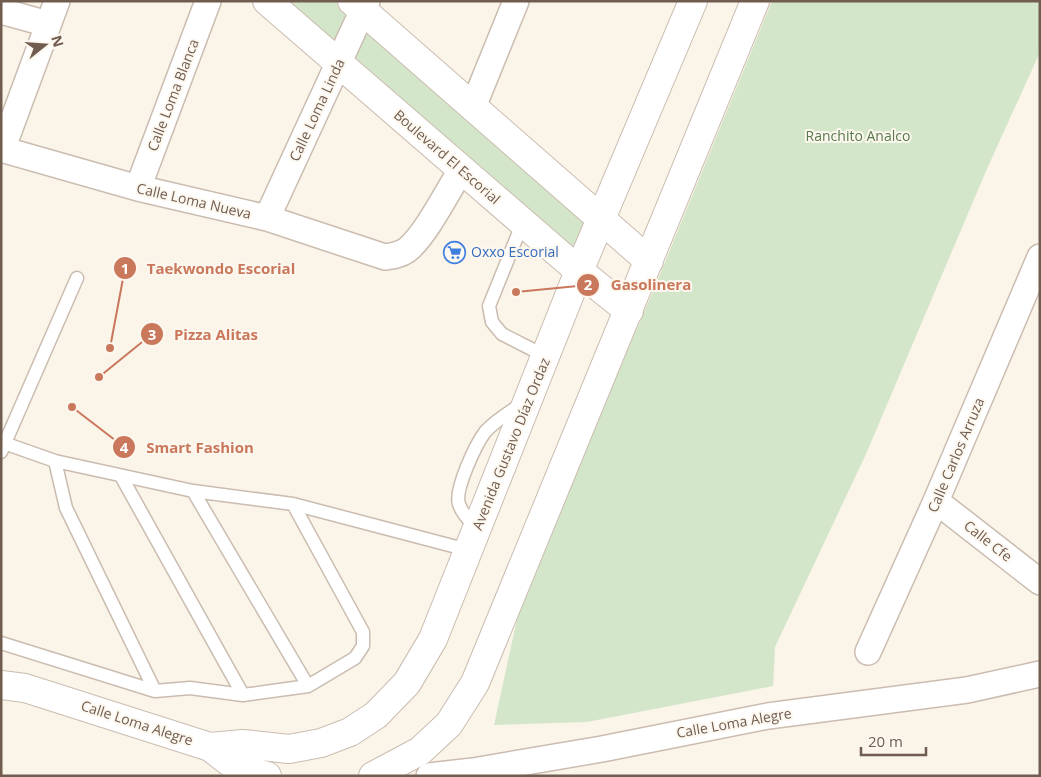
<svg xmlns="http://www.w3.org/2000/svg" width="1041" height="777" font-family="'Open Sans',sans-serif">
<style>
.green{fill:#d4e6c9}
.lines{fill:none;stroke-linecap:round;stroke-linejoin:round}
.service-casing{stroke:#cbbcb0;stroke-width:15}
.minor-casing{stroke:#cbbcb0;stroke-width:28}
.tertiary-casing{stroke:#cbbcb0;stroke-width:30}
.service{stroke:#fff;stroke-width:12}
.minor{stroke:#fff;stroke-width:25}
.tertiary{stroke:#fff;stroke-width:28}
.labels{text-anchor:middle;stroke-width:4;stroke-linejoin:round;paint-order:stroke}
.street-label{font-size:14px;fill:#715c50;stroke:#fdf8ef}
.park-label{font-size:14px;fill:#597a4c;stroke:#fdf8ef}
.shop-label{font-size:14px;fill:#366cbe;stroke:#fdf8ef;text-anchor:start}
.leader{fill:none;stroke:#ca785c;stroke-width:2}
.callout-dot{fill:#ca785c;stroke:#fdf8ef;stroke-width:2}
.mark-label{font-size:15px;text-anchor:middle;font-weight:bold;fill:#fff}
.callout-label{font-size:15px;text-anchor:middle;font-weight:bold;fill:#ca785c;stroke:#fdf8ef;stroke-width:4;stroke-linejoin:round;paint-order:stroke}
</style>
<rect width="100%" height="100%" fill="#faf4e9"/>
<!-- green -->
<path class="green" d="M268,1H350L337,62Z
M772,1H1040V52L986,171L866,454L775,647L773,686L587,722L494,725L522,596L656,284Z
M363,14L596,221L579,267L342,61Z"/>
<g class="lines">
<defs>
<path id="service" d="M523,222L489,306L492,322L502,334L545,356
M1,442L55,461L193,491L293,504L468,550
M1,452L77,278
M55,461L66,508L155,691L190,688L243,695L308,686L355,658L363,646V632L293,504
M121,476L243,695
M193,491L308,686
M477,528C470,521 462,514 459,504C454,490 476,444 485,432C495,421 509,412 522,404
M1,643L155,691"/>
<path id="minor" d="M1,11L48,24
M473,107L516,1
M1,149L138,188L267,218L385,257C393,256 400,255 407,250C425,236 448,191 461,170
M2,150L57,1
M138,188L208,1
M267,218L367,1
M936,501L1040,582
M868,652L936,501L1040,257
M429,776L473,771L602,749L768,716L967,690L1040,674"/>
<path id="tertiary" d="M267,1L579,271L629,311
M352,1L649,261
M1,685L25,688L210,747L236,767L267,776
M210,747L243,744L289,749L321,743L350,732L376,715L407,683L433,639L579,271L693,1
M373,776L420,751L449,724L475,683L755,1"/>
</defs>
<!-- service casing -->
<use href="#service" class="service-casing"/>
<!-- minor casing -->
<use href="#minor" class="minor-casing"/>
<!-- tertiary casing -->
<use href="#tertiary" class="tertiary-casing"/>
<!-- service -->
<use href="#service" class="service"/>
<!-- minor -->
<use href="#minor" class="minor"/>
<!-- tertiary -->
<use href="#tertiary" class="tertiary"/>
</g>
<!-- icons -->
<defs>
<symbol id="supermarket-ring" viewBox="-11 -11 22 22"><circle r="9.5" fill="#fdf8ef" stroke="#3f7fe0" stroke-width="1.5"/><path d="M-6-5.5h2.5l.6 2H6L4.5 2H-2.5L-4.4-4H-6ZM-1.5 3.2a1.3 1.3 0 1 0 .1 0ZM3 3.2a1.3 1.3 0 1 0 .1 0Z" fill="#3f7fe0"/></symbol>
</defs>
<g fill-rule="evenodd">
<use href="#supermarket-ring" x="442" y="240" width="25" height="25"/>
</g>
<g class="labels">
<!-- street labels -->
<g class="street-label">
<text transform="translate(173 95) rotate(-69)" y="5">Calle Loma Blanca</text>
<text transform="translate(317 110) rotate(-65)" y="5">Calle Loma Linda</text>
<text transform="translate(447 157) rotate(41)" y="5">Boulevard El Escorial</text>
<text transform="translate(194 201) rotate(13)" y="5">Calle Loma Nueva</text>
<text transform="translate(511 444) rotate(-68)" y="5">Avenida Gustavo Díaz Ordaz</text>
<text transform="translate(956 455) rotate(-67)" y="5">Calle Carlos Arruza</text>
<text transform="translate(988 541) rotate(38)" y="5">Calle Cfe</text>
<text transform="translate(137 723) rotate(18)" y="5">Calle Loma Alegre</text>
<text transform="translate(734 723) rotate(-10)" y="5">Calle Loma Alegre</text>
</g>
<!-- park labels -->
<g class="park-label">
<text x="858" y="141">Ranchito Analco</text>
</g>
<!-- shop labels -->
<g class="shop-label">
<text x="471" y="257">Oxxo Escorial</text>
</g>
</g>
<!-- callouts -->
<path class="leader" d="M110 348L125 268M516 292L588 285M99 377L152 334M72 407L124 447"/>
<g class="callout-dot">
<circle cx="110" cy="348" r="5"/>
<circle cx="516" cy="292" r="5"/>
<circle cx="99" cy="377" r="5"/>
<circle cx="72" cy="407" r="5"/>
<circle cx="125" cy="268" r="12"/>
<circle cx="588" cy="285" r="12"/>
<circle cx="152" cy="334" r="12"/>
<circle cx="124" cy="447" r="12"/>
</g>
<g class="mark-label">
<text x="125" y="274">1</text>
<text x="588" y="290">2</text>
<text x="152" y="340">3</text>
<text x="124" y="453">4</text>
</g>
<g class="callout-label">
<text x="221" y="274">Taekwondo Escorial</text>
<text x="651" y="290">Gasolinera</text>
<text x="216" y="340">Pizza Alitas</text>
<text x="200" y="453">Smart Fashion</text>
</g>
<!-- border -->
<rect width="1041" height="777" fill="none" stroke="#715c50" stroke-width="5"/>
<!-- north arrow -->
<g transform="translate(45 45) rotate(73)" stroke="#fdf8ef" stroke-width="4" paint-order="stroke">
<path d="M0-4L9 19L0 12L-9 19Z" fill="#715c50"/>
<text y="-8" font-size="14" font-weight="bold" text-anchor="middle" fill="#715c50">N</text>
</g>
<!-- scale -->
<path d="M861 747v8h65v-8" fill="none" stroke="#715c50" stroke-width="2.5"/>
<text x="868" y="747" font-size="15" fill="#715c50" stroke="#fdf8ef" stroke-width="4" paint-order="stroke">20 m</text>
</svg>
